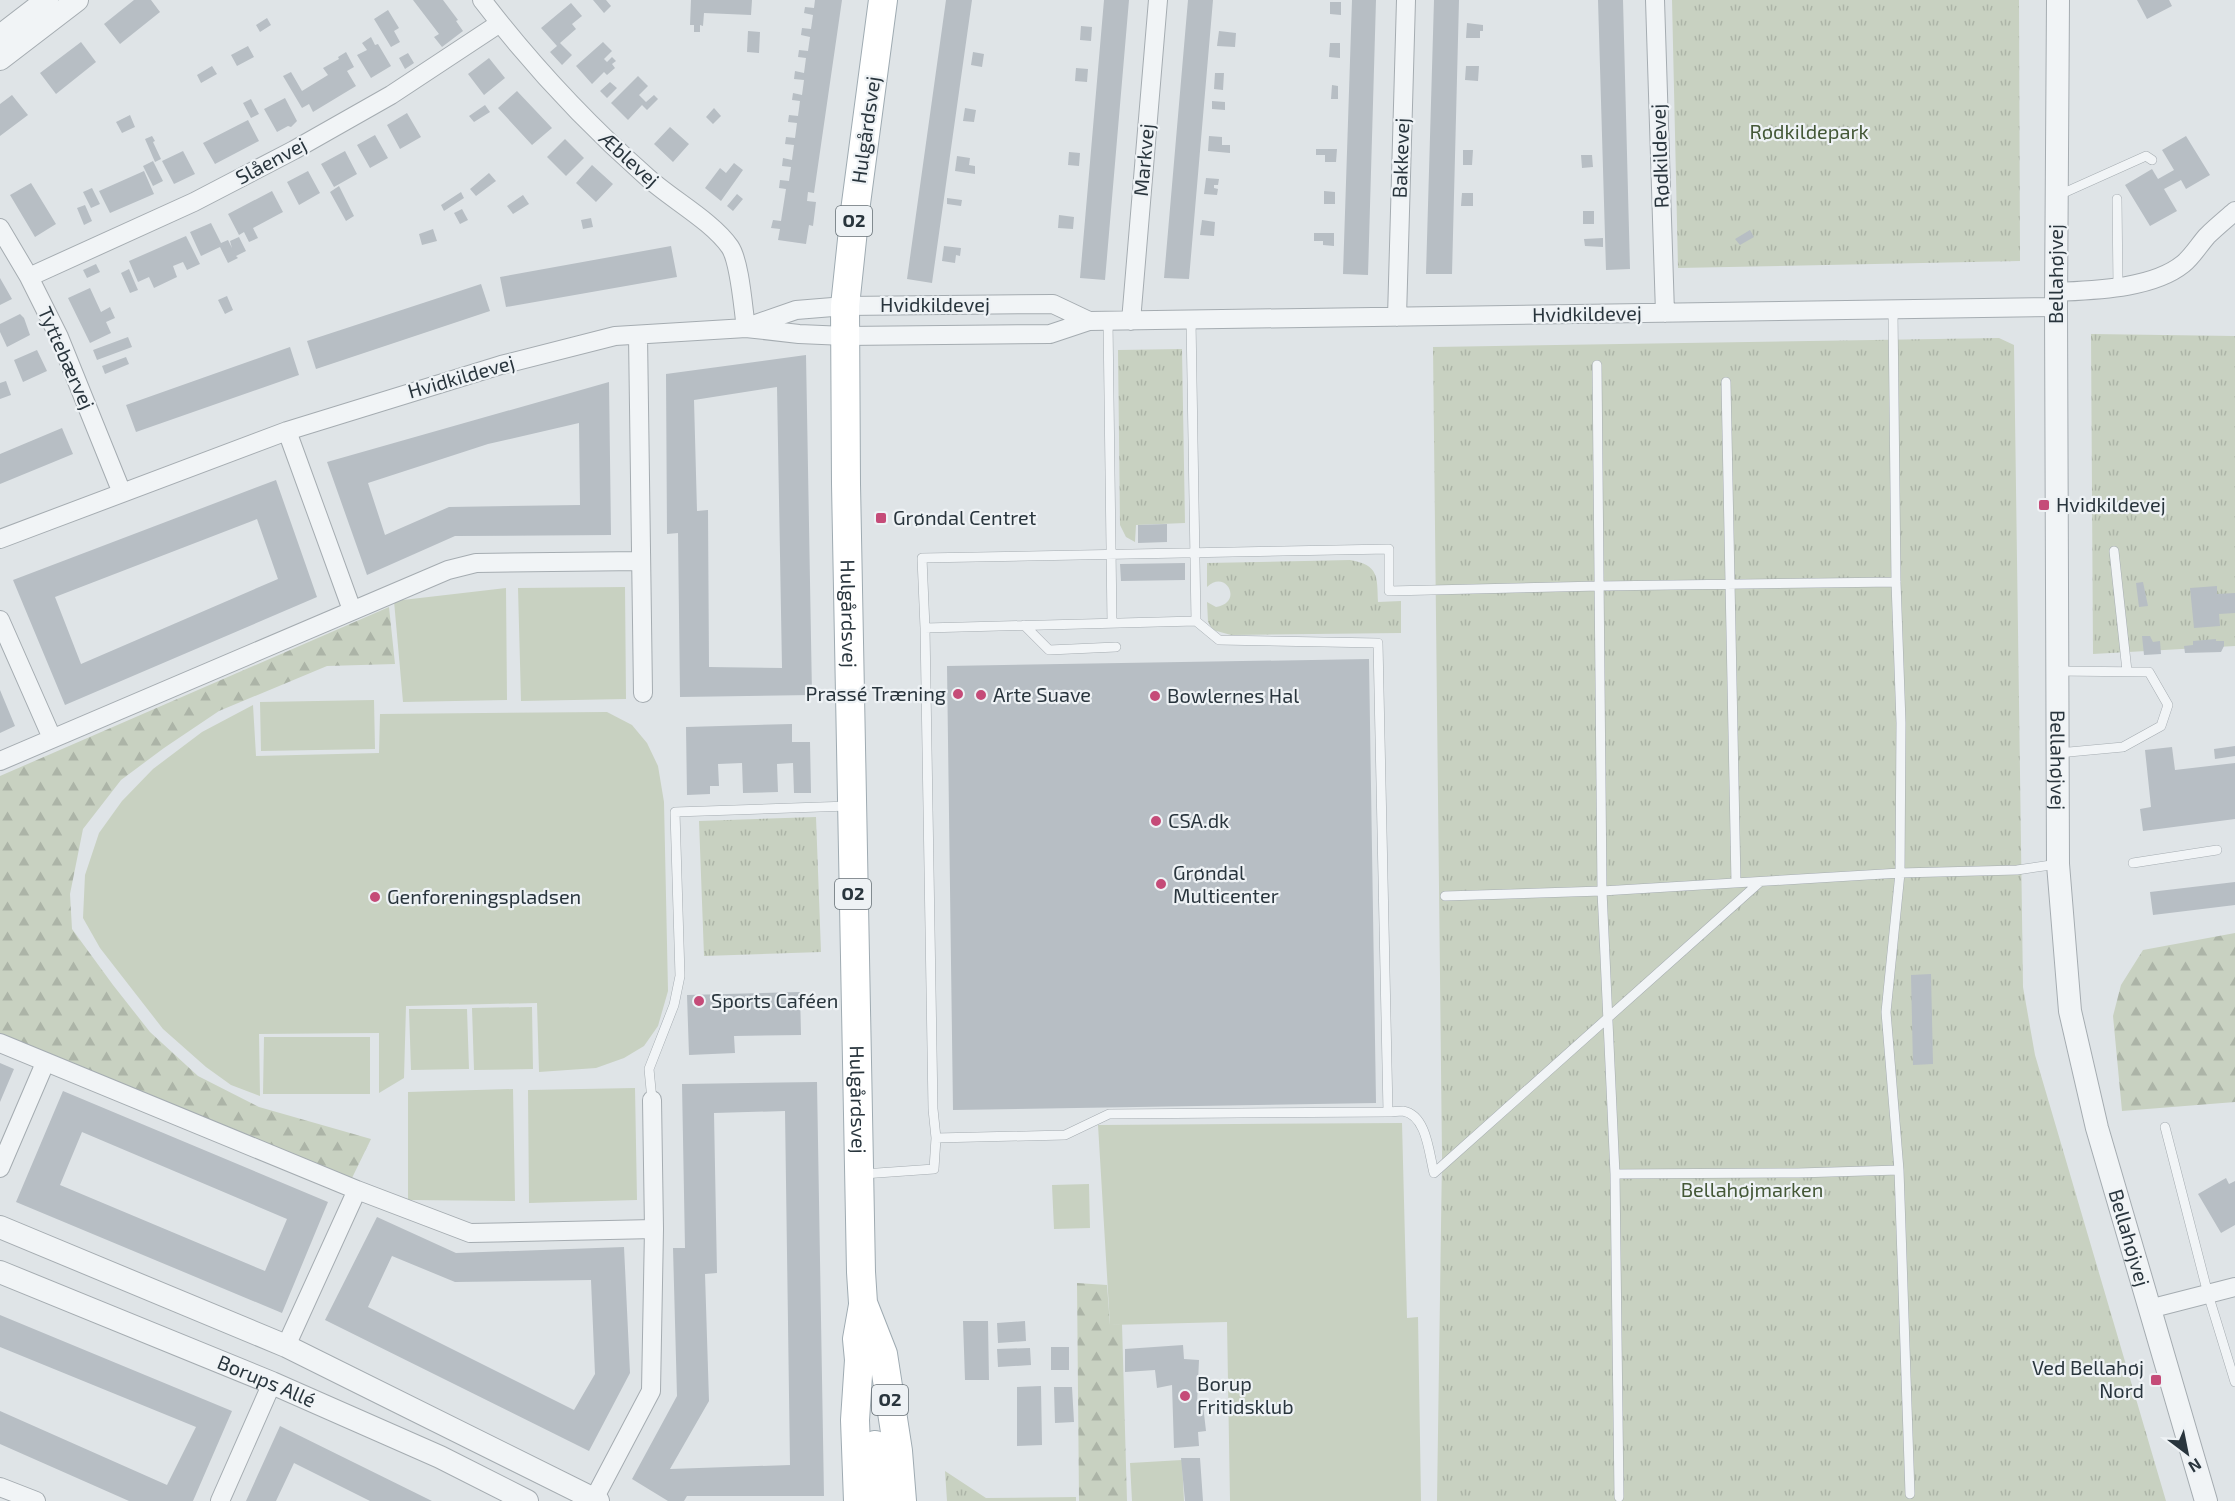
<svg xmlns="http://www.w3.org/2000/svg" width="2235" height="1501" font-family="'Exo 2',sans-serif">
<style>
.grass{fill:url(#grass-tufts)}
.forest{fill:url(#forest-firs)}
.pitch{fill:#c8d1c1}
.building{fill:#b7bec4;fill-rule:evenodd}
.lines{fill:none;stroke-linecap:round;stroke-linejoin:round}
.service-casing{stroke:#a5acb1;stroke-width:10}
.minor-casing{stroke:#a5acb1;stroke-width:20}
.tertiary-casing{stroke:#a5acb1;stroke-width:24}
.primary-casing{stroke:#9fabb2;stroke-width:30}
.service{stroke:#f1f4f6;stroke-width:9}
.minor{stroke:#f1f4f6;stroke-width:18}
.tertiary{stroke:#f1f4f6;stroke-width:22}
.primary{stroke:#fff;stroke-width:28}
.poi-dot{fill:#c54b78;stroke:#eef2f5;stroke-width:2}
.labels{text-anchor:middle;stroke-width:4.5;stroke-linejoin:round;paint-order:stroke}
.shield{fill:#eef2f5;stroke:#646e74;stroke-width:1.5}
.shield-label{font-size:18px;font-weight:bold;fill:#29353d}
.street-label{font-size:20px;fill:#29353d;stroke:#eef2f5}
.park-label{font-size:20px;fill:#445837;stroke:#eef2f5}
.poi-label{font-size:20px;fill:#29353d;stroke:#eef2f5;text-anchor:start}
</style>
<defs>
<pattern id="grass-tufts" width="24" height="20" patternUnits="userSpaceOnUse" patternTransform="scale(1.5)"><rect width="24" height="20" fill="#c8d1c1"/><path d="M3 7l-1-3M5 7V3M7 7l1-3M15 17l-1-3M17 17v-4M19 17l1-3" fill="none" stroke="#acb4a7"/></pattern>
<pattern id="forest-firs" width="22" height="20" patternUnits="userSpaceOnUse" patternTransform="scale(1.5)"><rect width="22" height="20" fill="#c8d1c1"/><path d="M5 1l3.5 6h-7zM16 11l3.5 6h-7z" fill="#acb4a7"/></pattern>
</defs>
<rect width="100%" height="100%" fill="#dfe4e7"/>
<!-- grass -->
<path class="grass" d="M1672,0H2019L2020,261L1678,268Z
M2091,334L2235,336V646L2093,654Z
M1999,338L2014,345L2023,987L2035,1055L2166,1501H1437L1442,1158L1433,347Z
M1182,349L1185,523L1136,525L1135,542L1126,537L1120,525L1118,350Z
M1350,560C1379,565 1377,576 1378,602L1401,601V633L1231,635L1213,630L1208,622L1207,602L1216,607C1244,603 1226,568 1207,587V563Z
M816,817L821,952L704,956L699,821Z
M945,1471L986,1498L1076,1497V1501H947Z"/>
<!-- forest -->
<path class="forest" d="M389,607L395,664L327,666L219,711L164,748L121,780L83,829L70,894L72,929L113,985L150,1032L198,1076L259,1107L371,1139L352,1178L0,1036V776Z
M2235,933V1102L2122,1111L2113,1016L2121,985L2143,950Z
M1077,1283L1107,1285L1110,1325L1122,1324L1127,1501H1079Z"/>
<!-- pitch -->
<path class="pitch" d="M625,587L626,699L521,701L518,588Z
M506,588L507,700L403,702L394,601Z
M374,700L375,749L261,751L260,702Z
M253,705L256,756L379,753L380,714L607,712L632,725L647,743L658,766L664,802L668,991L658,1026L644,1046L624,1058L596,1068L539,1072L537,1003L406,1006L404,1078L379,1093V1033L259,1034L260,1096L231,1085L206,1067L163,1029L100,948L83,918L85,875L99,833L122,801L153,769L202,732Z
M532,1007L533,1069L474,1070L472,1008Z
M409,1009H467L469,1069L411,1070Z
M264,1037H370V1094H263Z
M635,1088L637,1200L529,1203L528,1090Z
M513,1089L515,1201L408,1200V1092Z
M1402,1123L1407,1318L1418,1317L1421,1501H1230L1227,1322L1110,1325L1098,1125Z
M1089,1184L1090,1228L1054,1229L1052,1185Z
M1182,1460L1184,1501H1132L1130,1463Z"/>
<!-- building -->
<path class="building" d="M134,0H151L160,12L120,44L104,24Z
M413,0H443L458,20L456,21L463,31L442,47L434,37L439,34Z
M593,0H606L611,6L604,13Z
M691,0H752L751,15L704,13L703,26L700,25V32H694V25H690Z
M815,0H842L814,193L808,192L807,201L816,202L813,226L809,225L806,244L778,240L780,229L771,228L773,220L781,221L786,189L779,188L780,180L789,181L791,167L782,166L783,158L792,160L794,145L785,144L786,137L795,138L797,123L788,122L789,115L798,116L800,101L792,100L793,93L802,95L804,80L794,79L795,71L804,73L806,58L798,57L799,50L808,51L810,37L801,35L802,28L811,29L813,15L804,13L805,7L814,8Z
M946,0H972L932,283L907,279Z
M1104,0H1129L1105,280L1080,278Z
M1188,0H1213L1189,279L1164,278Z
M1352,0H1376L1368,275L1343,274Z
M1434,0H1459L1452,274H1426Z
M1598,0H1623L1630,269L1606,270Z
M2137,0H2169L2172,6L2147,19Z
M1330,2H1341V15L1330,14Z
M571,3L582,16L572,24L576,29L560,43L572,55L562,65L550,52L557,46L541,28Z
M388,10L399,28L394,31L400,42L391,47L374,19Z
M267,18L271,25L260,32L256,25Z
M1467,23L1483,25V31H1480V38H1466Z
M1081,26L1092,27L1091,41L1080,40Z
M748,31L760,32L759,53L747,52Z
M1219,31L1236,33L1235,47L1217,46Z
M371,37L375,45L378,44L391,66L371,78L357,55L367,50L362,43Z
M81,42L96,62L56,94L40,73Z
M603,42L612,51L604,59L607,62L612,57L616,61L612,64L615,68L607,75L604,72L592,84L576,66Z
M1330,43H1340V58L1329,57Z
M248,46L254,57L237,66L231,55Z
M346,52L354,67L347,71L356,86L313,112L309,104L302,108L283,76L291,72L302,91L328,75L323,68L339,59L338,57Z
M973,52L984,54L982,67L971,65Z
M408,53L414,63L405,69L399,58Z
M489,58L505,78L484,95L468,74Z
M212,66L217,74L201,83L197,75Z
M1466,66H1479L1478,81L1465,80Z
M1076,68L1088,69L1087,82L1075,81Z
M1215,73H1224L1223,90L1214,89Z
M638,76L648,86L639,95L646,102L654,95L658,99L647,110L642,105L628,120L611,103Z
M610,82L617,88L607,98L600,91Z
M1332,85L1338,86V99H1331Z
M517,91L552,128L532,145L498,108Z
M12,95L28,115L0,136V104Z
M285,98L297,121L291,127L288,126L277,132L264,109Z
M251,99L259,114L251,118L243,103Z
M1212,101L1225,102V110L1212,109Z
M485,105L490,112L474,122L469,116Z
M714,108L721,116L713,124L706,117Z
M965,108L976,110L974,122L963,121Z
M407,113L421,137L400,149L387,125Z
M130,115L135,127L122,133L116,122Z
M248,120L259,141L215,164L203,143Z
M670,127L689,144L673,162L654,144Z
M375,135L388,158L370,168L357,145Z
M152,136L155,141L153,142L161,159L155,162L145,139Z
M1209,136L1222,137V145H1230V153L1208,151Z
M2186,136L2210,175L2186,189L2181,180L2164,189L2177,211L2150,226L2125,185L2152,169L2158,179L2174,170L2162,150Z
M565,139L584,158L566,176L547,157Z
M1316,149H1337L1336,162H1325V155H1316Z
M1463,150H1473L1472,165H1463Z
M183,151L195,174L174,184L162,161Z
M345,151L357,174L334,187L321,164Z
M1069,152L1080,153L1079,166L1068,165Z
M1581,155H1592L1593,167L1582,168Z
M957,156L970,158L969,165L975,166V174L955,171Z
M153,161L163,181L153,186L143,166Z
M734,163L743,170L721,201L705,188L720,168L726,173Z
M592,165L613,184L596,202L576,183Z
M144,171L154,194L110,213L99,191Z
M308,171L320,193L299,205L287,182Z
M489,173L496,181L476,196L470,189Z
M1206,178L1219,179L1218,185H1214V188L1218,189L1217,195L1204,194Z
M31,183L56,224L35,237L10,195Z
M339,186L354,216L346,221L330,192Z
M92,188L100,204L91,208L83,192Z
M272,191L283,212L253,228L258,238L249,242L244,232L239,235L228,214Z
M1324,191L1335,192V204H1324Z
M461,192L464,198L444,211L441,205Z
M1462,193H1473V206H1461Z
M737,194L743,199L733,211L727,206Z
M523,195L529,204L513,214L507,206Z
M947,198L962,200L961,206L947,204Z
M85,205L92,221L84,225L77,208Z
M462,209L468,220L460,224L454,213Z
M1583,211H1594V224H1583Z
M1059,215L1074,217L1073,229L1058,228Z
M591,218L593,227L583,229L581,220Z
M1202,220L1215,222L1214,236L1200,235Z
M211,223L221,243L228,240L232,248L230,241L239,237L246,251L236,256L238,258L228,263L220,247L201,256L190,232Z
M433,229L437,241L422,245L419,234Z
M1750,230L1754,237L1740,245L1735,239Z
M1314,233H1334V246L1323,245V241H1314Z
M186,236L200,264L187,270L183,262L173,266L177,277L154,288L149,277L138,282L129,261Z
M1603,238V247L1585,246L1584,239Z
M671,246L677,277L506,307L500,277Z
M944,246L961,248L960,256L956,255L955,263L942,261Z
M96,264L100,272L87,278L83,270Z
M129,269L138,290L130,293L121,273Z
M0,278L12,299L0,305Z
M481,284L490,311L316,369L307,341Z
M90,288L101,312L110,307L115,318L106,322L111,333L90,343L68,298Z
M227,296L233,310L225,314L218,300Z
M20,314L24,318L30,335L7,347L0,332V324Z
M128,337L132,347L97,360L93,350Z
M290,347L299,375L136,432L126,405Z
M37,350L47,371L23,382L14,360Z
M806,355L812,695L680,697L678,533L667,534L666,374ZM777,387L782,668L709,667L708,510L697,511L694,400Z
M126,357L129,364L105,374L102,366Z
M6,381L11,395L0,399V383Z
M609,382L611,535L455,536L367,575L327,462ZM579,423L580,505L449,507L385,535L368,483L488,444Z
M62,428L73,454L0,484V454Z
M276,480L317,597L65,705L13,580ZM257,519L278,579L81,664L55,597Z
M1167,524V542L1138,543V525Z
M1185,563V580L1121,581L1120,564Z
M2143,582L2148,606L2139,607L2136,583Z
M2217,586V594L2235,593V613L2219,614L2220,626L2194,628L2190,588Z
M2142,636H2150L2153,642L2160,641L2161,654L2144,655Z
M2216,639V641H2224V646L2221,652L2185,653L2184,646L2193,645V641Z
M1369,659L1376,1103L953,1110L947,666Z
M0,690L15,726L0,733Z
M792,724V742H810L811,793H794L793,763L777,764L778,792L743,793L742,763L718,764L719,786H710V794L687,795L686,727Z
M2235,746V756L2215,759L2214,749Z
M2172,747L2175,770L2235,763V819L2143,831L2140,809L2151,807L2145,750Z
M2235,882V905L2153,915L2150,892Z
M1931,974L1933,1064L1913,1065L1911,975Z
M800,992L801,1035L734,1036L735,1053L689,1055L687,995Z
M0,1063L14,1069L0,1102Z
M817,1082L824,1496H687L684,1501H668L632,1479L677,1396L673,1248H685L682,1084ZM785,1111L790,1465L670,1469L709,1401L705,1274L717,1273L714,1113Z
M63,1091L328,1202L282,1313L16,1202ZM82,1132L287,1219L265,1271L60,1185Z
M2226,1178L2229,1184L2235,1181V1225L2221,1233L2198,1194Z
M377,1217L456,1253L624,1247L630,1373L589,1451L325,1320ZM392,1256L455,1282L591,1280L595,1374L574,1410L368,1307Z
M0,1315L232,1411L193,1501H129L0,1444V1411L167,1485L196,1427L0,1347Z
M963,1321H988L989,1380H965Z
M1025,1321L1026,1341L998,1343L997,1323Z
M1183,1345L1184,1359L1199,1360L1197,1404L1203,1405L1206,1431L1198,1432L1199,1446L1174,1448L1172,1385L1157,1388L1155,1370L1125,1372V1349Z
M1051,1347H1069V1370H1051Z
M1030,1348L1031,1365L998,1367L997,1349Z
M1041,1386L1042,1445L1017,1446V1387Z
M1054,1387H1072L1074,1422L1055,1423Z
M280,1426L432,1501H370L294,1463L276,1501H246Z
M1181,1458H1200L1203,1501H1185Z"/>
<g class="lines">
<defs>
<path id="service" d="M2059,195L2146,156L2152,160
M2117,199L2118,287
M1893,310L1896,582L1901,723L1900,873L1886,1012L1899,1170L1910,1494
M1191,320L1196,621
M1108,321L1112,623
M1597,365L1602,891L1615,1174L1619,1497
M1726,382L1736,883
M2114,551L2127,671
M1024,625L1049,650L1116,647
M925,628L922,558L1389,549V591L1600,586L1896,582
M2057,671L2149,672L2168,705L2161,726L2123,747L2058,753
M2133,863L2217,850
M1445,896L1602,891L1900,873L2017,870L2058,864
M652,1100L649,1069L674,1005L680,976L675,812L849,806
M1388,1112C1393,1112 1398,1111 1403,1111C1427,1115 1429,1154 1434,1173L1760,882
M2165,1127L2208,1294L2235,1382
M863,1174L934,1169L936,1138L933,1109L925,628L1196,621L1219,640L1378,643L1388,1112L1109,1114L1065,1135L936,1138
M1615,1174L1798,1173L1899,1170"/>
<path id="minor" d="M482,0C531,64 586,123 647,177C671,199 712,221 730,247C740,262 743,308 746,328
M1655,0L1665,313
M0,228L29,277L59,337L122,493
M29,277L194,202L294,150L391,95L500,23
M2056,292C2094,290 2152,289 2183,264C2192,257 2199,245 2207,236C2216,227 2226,219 2235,211
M1397,317L1406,0
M1131,321L1158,0
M750,326L796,310L845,306L1053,304L1089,321
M638,335L643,693
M287,431L352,610
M0,539L287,431L501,365L615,336L746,328L799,334L845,336L1050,334L1089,321L2056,307
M0,620L52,738
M0,761L448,570L476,563L641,561
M0,1043L357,1190L470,1233L654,1229
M0,1168L45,1063
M2149,1309L2235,1287
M286,1346L357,1190
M0,1487L36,1501
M594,1499L651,1391L654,1229L652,1100
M220,1501L272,1383"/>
<g id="tertiary">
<path id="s1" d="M2058,0L2056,307L2058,864L2070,1011L2097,1128L2206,1501"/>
<path d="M0,36L47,0"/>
<path d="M0,59L77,0"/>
<path d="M0,1227L286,1346L598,1501"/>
<path id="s2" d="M0,1272L272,1383L440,1457L527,1501"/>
</g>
<g id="primary">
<path id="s3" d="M883,0L855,211L845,306L846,484L861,1272L863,1303L883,1354L898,1451L902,1501"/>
<path d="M875,1445L879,1501"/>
<path d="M858,1501L855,1420L859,1360L857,1339L863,1305"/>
</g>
</defs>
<!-- service casing -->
<use href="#service" class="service-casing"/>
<!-- minor casing -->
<use href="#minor" class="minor-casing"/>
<!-- tertiary casing -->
<use href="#tertiary" class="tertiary-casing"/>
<!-- primary casing -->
<use href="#primary" class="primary-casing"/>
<!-- service -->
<use href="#service" class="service"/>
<!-- minor -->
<use href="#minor" class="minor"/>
<!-- tertiary -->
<use href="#tertiary" class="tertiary"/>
<!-- primary -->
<use href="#primary" class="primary"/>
</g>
<!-- markers -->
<g class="poi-dot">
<rect x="2038" y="499" width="12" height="12" rx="3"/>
<rect x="875" y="512" width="12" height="12" rx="3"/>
<circle cx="958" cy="694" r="6"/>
<circle cx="981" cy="695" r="6"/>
<circle cx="1155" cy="696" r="6"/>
<circle cx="1156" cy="821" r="6"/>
<circle cx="1161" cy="884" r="6"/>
<circle cx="375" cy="897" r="6"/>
<circle cx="699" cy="1001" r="6"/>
<rect x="2150" y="1374" width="12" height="12" rx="3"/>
<circle cx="1185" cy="1396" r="6"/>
</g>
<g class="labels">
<!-- shield labels -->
<g class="shield">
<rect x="836" y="206" width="36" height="30" rx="4.5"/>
<rect x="835" y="879" width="36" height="30" rx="4.5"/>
<rect x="872" y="1385" width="36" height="30" rx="4.5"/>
</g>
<g class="shield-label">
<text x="854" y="227">O2</text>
<text x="853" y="900">O2</text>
<text x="890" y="1406">O2</text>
</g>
<!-- street labels -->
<g class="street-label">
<text transform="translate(866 130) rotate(-82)" y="7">Hulgårdsvej</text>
<text transform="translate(1660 156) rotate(-92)" y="7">Rødkildevej</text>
<text transform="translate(1401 158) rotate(-88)" y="7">Bakkevej</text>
<text transform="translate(629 159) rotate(42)" y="7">Æblevej</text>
<text transform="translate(1144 160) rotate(-85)" y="7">Markvej</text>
<text transform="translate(271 161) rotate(-28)" y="7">Slåenvej</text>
<text transform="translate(2056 274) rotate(-90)" y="7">Bellahøjvej</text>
<text x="935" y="312">Hvidkildevej</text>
<text transform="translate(1587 314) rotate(-1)" y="7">Hvidkildevej</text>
<text transform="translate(66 358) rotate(66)" y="7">Tyttebærvej</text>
<text transform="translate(461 377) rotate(-16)" y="7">Hvidkildevej</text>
<text dy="7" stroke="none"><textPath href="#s3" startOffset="616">Hulgårdsvej</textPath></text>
<text dy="7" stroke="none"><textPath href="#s1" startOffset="760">Bellahøjvej</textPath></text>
<text dy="7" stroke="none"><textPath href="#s3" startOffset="1102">Hulgårdsvej</textPath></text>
<text dy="7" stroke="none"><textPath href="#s1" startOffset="1246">Bellahøjvej</textPath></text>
<text dy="7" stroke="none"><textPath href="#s2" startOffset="288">Borups Allé</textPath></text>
</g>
<!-- park labels -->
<g class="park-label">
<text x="1809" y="139">Rødkildepark</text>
<text x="1752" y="1197">Bellahøjmarken</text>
</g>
<!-- poi labels -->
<g class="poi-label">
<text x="2056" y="512">Hvidkildevej</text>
<text x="893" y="525">Grøndal Centret</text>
<text x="946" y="701" text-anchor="end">Prassé Træning</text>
<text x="993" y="702">Arte Suave</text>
<text x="1167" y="703">Bowlernes Hal</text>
<text x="1168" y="828">CSA.dk</text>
<text x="1173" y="880">Grøndal<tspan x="1173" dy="23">Multicenter</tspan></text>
<text x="387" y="904">Genforeningspladsen</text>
<text x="711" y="1008">Sports Caféen</text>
<text x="2144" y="1375" text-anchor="end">Ved Bellahøj<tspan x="2144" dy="23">Nord</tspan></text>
<text x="1197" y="1391">Borup<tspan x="1197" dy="23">Fritidsklub</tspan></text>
</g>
</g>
<!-- north arrow -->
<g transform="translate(2187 1453) rotate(148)" stroke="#eef2f5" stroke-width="4.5" paint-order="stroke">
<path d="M0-4.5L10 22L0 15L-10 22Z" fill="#29353d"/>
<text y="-9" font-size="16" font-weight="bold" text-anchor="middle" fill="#29353d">N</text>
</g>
</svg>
